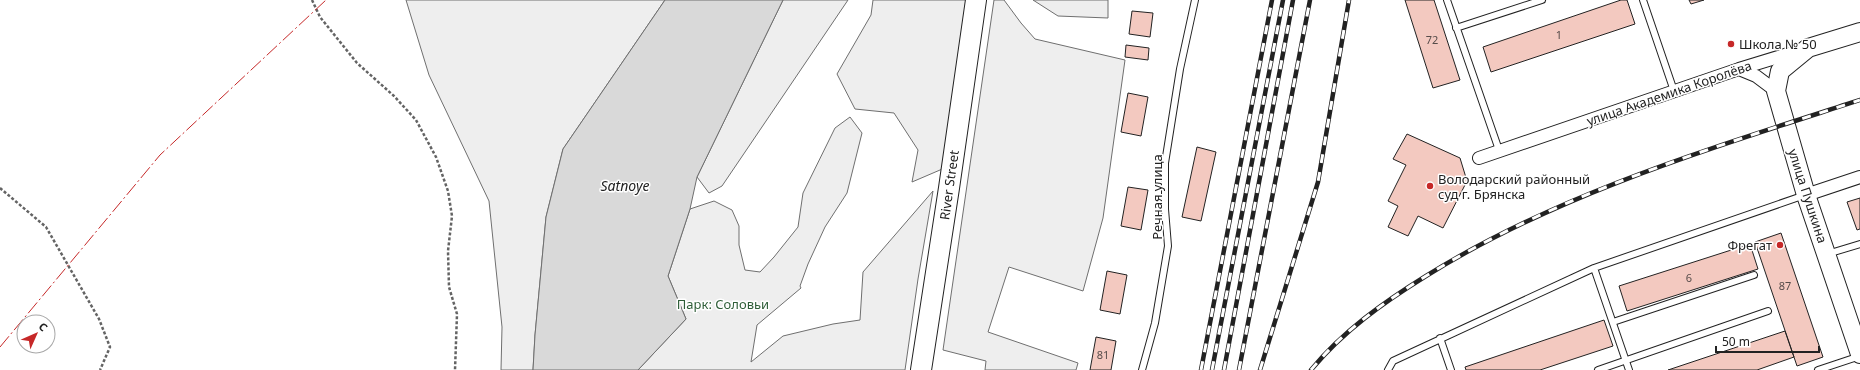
<svg xmlns="http://www.w3.org/2000/svg" width="1860" height="370" font-family="'Noto Sans',sans-serif">
<style>
.green{fill:#eee;stroke:#6f6f6f}
.water{fill:#d9d9d9;stroke:#6f6f6f}
.building{fill:#f3c9c0;stroke:#222}
.lines{fill:none;stroke-linecap:round;stroke-linejoin:round}
.service-casing{stroke:#222;stroke-width:8}
.minor-casing{stroke:#222;stroke-width:14}
.secondary-casing{stroke:#222;stroke-width:20}
.primary-casing{stroke:#222;stroke-width:22}
.path{stroke:#646464;stroke-width:2.5;stroke-dasharray:3 2;stroke-linecap:butt}
.service{stroke:#fff;stroke-width:6}
.minor{stroke:#fff;stroke-width:12}
.secondary{stroke:#fff;stroke-width:18}
.primary{stroke:#fff;stroke-width:20}
.rail-casing{stroke:#222;stroke-width:4.5}
.rail{stroke:#fff;stroke-width:3;stroke-dasharray:9;stroke-linecap:butt}
.power{stroke:#c62828;stroke-width:1;stroke-dasharray:14 3 2 3;stroke-linecap:butt}
.poi-dot{fill:#c62828;stroke:#fff;stroke-width:1.5}
.labels{text-anchor:middle;stroke-width:3;stroke-linejoin:round;paint-order:stroke}
.number-label{font-size:11px;fill:#564c4a}
.poi-label{font-size:13px;fill:#222;stroke:#fff;text-anchor:start}
.street-label{font-size:13px;fill:#222;stroke:#fff}
.park-label{font-size:13px;fill:#2f5e38;stroke:#fff}
.water-label{font-size:14px;font-style:italic;fill:#222;stroke:#fff}
</style>
<rect width="100%" height="100%" fill="#fff"/>
<!-- green -->
<path class="green" d="M406,0H665L563,149L546,217L535,335L533,370H501L502,327L489,201L429,75Z
M783,0H848L722,186L709,193L697,177Z
M873,0H972L947,167L912,182L918,150L894,113L855,109L837,74L871,15Z
M994,0H1004L1021,23L1035,39L1125,60L1103,218L1083,291L1009,267L988,332L1078,363L1076,370H985L986,361L943,350Z
M1033,0H1108V18L1058,16Z
M850,117L862,133L847,193L825,227L808,264L800,286L801,288L757,325L751,362L783,336L833,324L860,320L863,272L933,191L918,279L905,370H638L686,319L668,276L690,209L714,201L732,210L739,226V245L745,270L760,272L774,257L798,227L803,193L835,128Z"/>
<!-- water -->
<path class="water" d="M665,0H783L697,177L690,209L668,276L686,319L638,370H533L535,335L546,217L563,149Z"/>
<!-- building -->
<path class="building" d="M1405,0H1434L1460,80L1433,88Z
M1621,0H1627L1635,24L1491,72L1483,47Z
M1689,0H1704L1691,4Z
M1132,11L1153,13L1150,37L1129,34Z
M1126,45L1149,48L1148,60L1125,57Z
M1128,93L1148,97L1141,136L1121,132Z
M1407,134L1460,158L1467,181L1443,228L1418,216L1408,236L1388,227L1398,206L1388,201L1406,165L1393,159Z
M1197,147L1216,152L1201,221L1182,217Z
M1128,187L1148,190L1141,230L1121,226Z
M1860,198V229L1857,230L1847,202Z
M1781,233L1823,357L1797,366L1755,242Z
M1750,244L1758,269L1627,311L1619,286Z
M1107,271L1127,275L1120,314L1100,310Z
M1604,320L1613,346L1540,370H1466L1465,367Z
M1785,331L1794,357L1757,370H1668Z
M1096,337L1116,341L1111,370H1090Z"/>
<g class="lines">
<defs>
<path id="service" d="M1447,0L1499,150
M1643,0L1674,91
M1456,28L1542,0
M1827,254L1860,244
M1594,268L1629,370
M1613,322L1754,275
M1440,338L1451,370
M1142,370L1155,323L1168,246L1165,209V163L1180,69L1195,0
M1388,370L1393,361L1594,268L1805,195
M1598,370L1768,311
M1818,370L1860,356"/>
<path id="minor" d="M1739,69L1756,76L1776,91
M1479,158L1739,69L1801,50
M1806,195L1860,177"/>
<path id="secondary" d="M1860,32L1808,48L1780,71L1776,91L1806,195L1860,354"/>
<path id="primary" d="M921,370L949,188L976,0"/>
</defs>
<!-- service casing -->
<use href="#service" class="service-casing"/>
<!-- minor casing -->
<use href="#minor" class="minor-casing"/>
<!-- secondary casing -->
<use href="#secondary" class="secondary-casing"/>
<!-- primary casing -->
<use href="#primary" class="primary-casing"/>
<!-- path -->
<path class="path" d="M312,0L320,17L357,63L394,96L416,120L436,157L448,191L452,216L448,251L449,287L457,314L455,370
M0,188L46,227L99,319L110,347L100,370"/>
<!-- service -->
<use href="#service" class="service"/>
<!-- minor -->
<use href="#minor" class="minor"/>
<!-- secondary -->
<use href="#secondary" class="secondary"/>
<!-- primary -->
<use href="#primary" class="primary"/>
<defs>
<path id="rail" d="M1201,370L1272,0
M1212,370L1283,0
M1224,370L1293,0
M1239,370L1310,0
M1260,370L1318,182L1349,0
M1311,370C1343,331 1384,302 1426,276C1559,193 1712,148 1860,100"/>
</defs>
<!-- rail casing -->
<use href="#rail" class="rail-casing"/>
<!-- rail -->
<use href="#rail" class="rail"/>
<!-- power -->
<path class="power" d="M0,347L160,155L326,0"/>
</g>
<!-- markers -->
<g class="poi-dot">
<circle cx="1731" cy="44" r="4"/>
<circle cx="1430" cy="186" r="4"/>
<circle cx="1780" cy="245" r="4"/>
</g>
<g class="labels">
<!-- number labels -->
<g class="number-label">
<text x="1559" y="39">1</text>
<text x="1432" y="44">72</text>
<text x="1689" y="282">6</text>
<text x="1785" y="290">87</text>
<text x="1103" y="359">81</text>
</g>
<!-- poi labels -->
<g class="poi-label">
<text x="1739" y="49">Школа № 50</text>
<text x="1438" y="184">Володарский районный<tspan x="1438" dy="15">суд г. Брянска</tspan></text>
<text x="1772" y="250" text-anchor="end">Фрегат</text>
</g>
<!-- street labels -->
<g class="street-label">
<text transform="translate(1669 93) rotate(-19)" y="5">улица Академика Королёва</text>
<text transform="translate(949 185) rotate(-82)" y="5">River Street</text>
<text transform="translate(1808 196) rotate(72)" y="5">улица Пушкина</text>
<text transform="translate(1157 197) rotate(-90)" y="5">Речная улица</text>
</g>
<!-- park labels -->
<g class="park-label">
<text x="723" y="309">Парк: Соловьи</text>
</g>
<!-- water labels -->
<g class="water-label">
<text x="625" y="191">Satnoye</text>
</g>
</g>
<!-- north arrow -->
<g transform="translate(36 334) rotate(45)"><circle r="19" fill="#ffffff" stroke="#a7a7a7"/>
<path d="M0-3L7 15L0 10L-7 15Z" fill="#c62828"/>
<text y="-6" font-size="11" font-weight="bold" text-anchor="middle" fill="#222222">С</text>
</g>
<!-- scale -->
<path d="M1716 346v6h103v-6" fill="none" stroke="#222222" stroke-width="2"/>
<text x="1722" y="346" font-size="12" fill="#222222" stroke="#ffffff" stroke-width="3" paint-order="stroke">50 m</text>
</svg>
